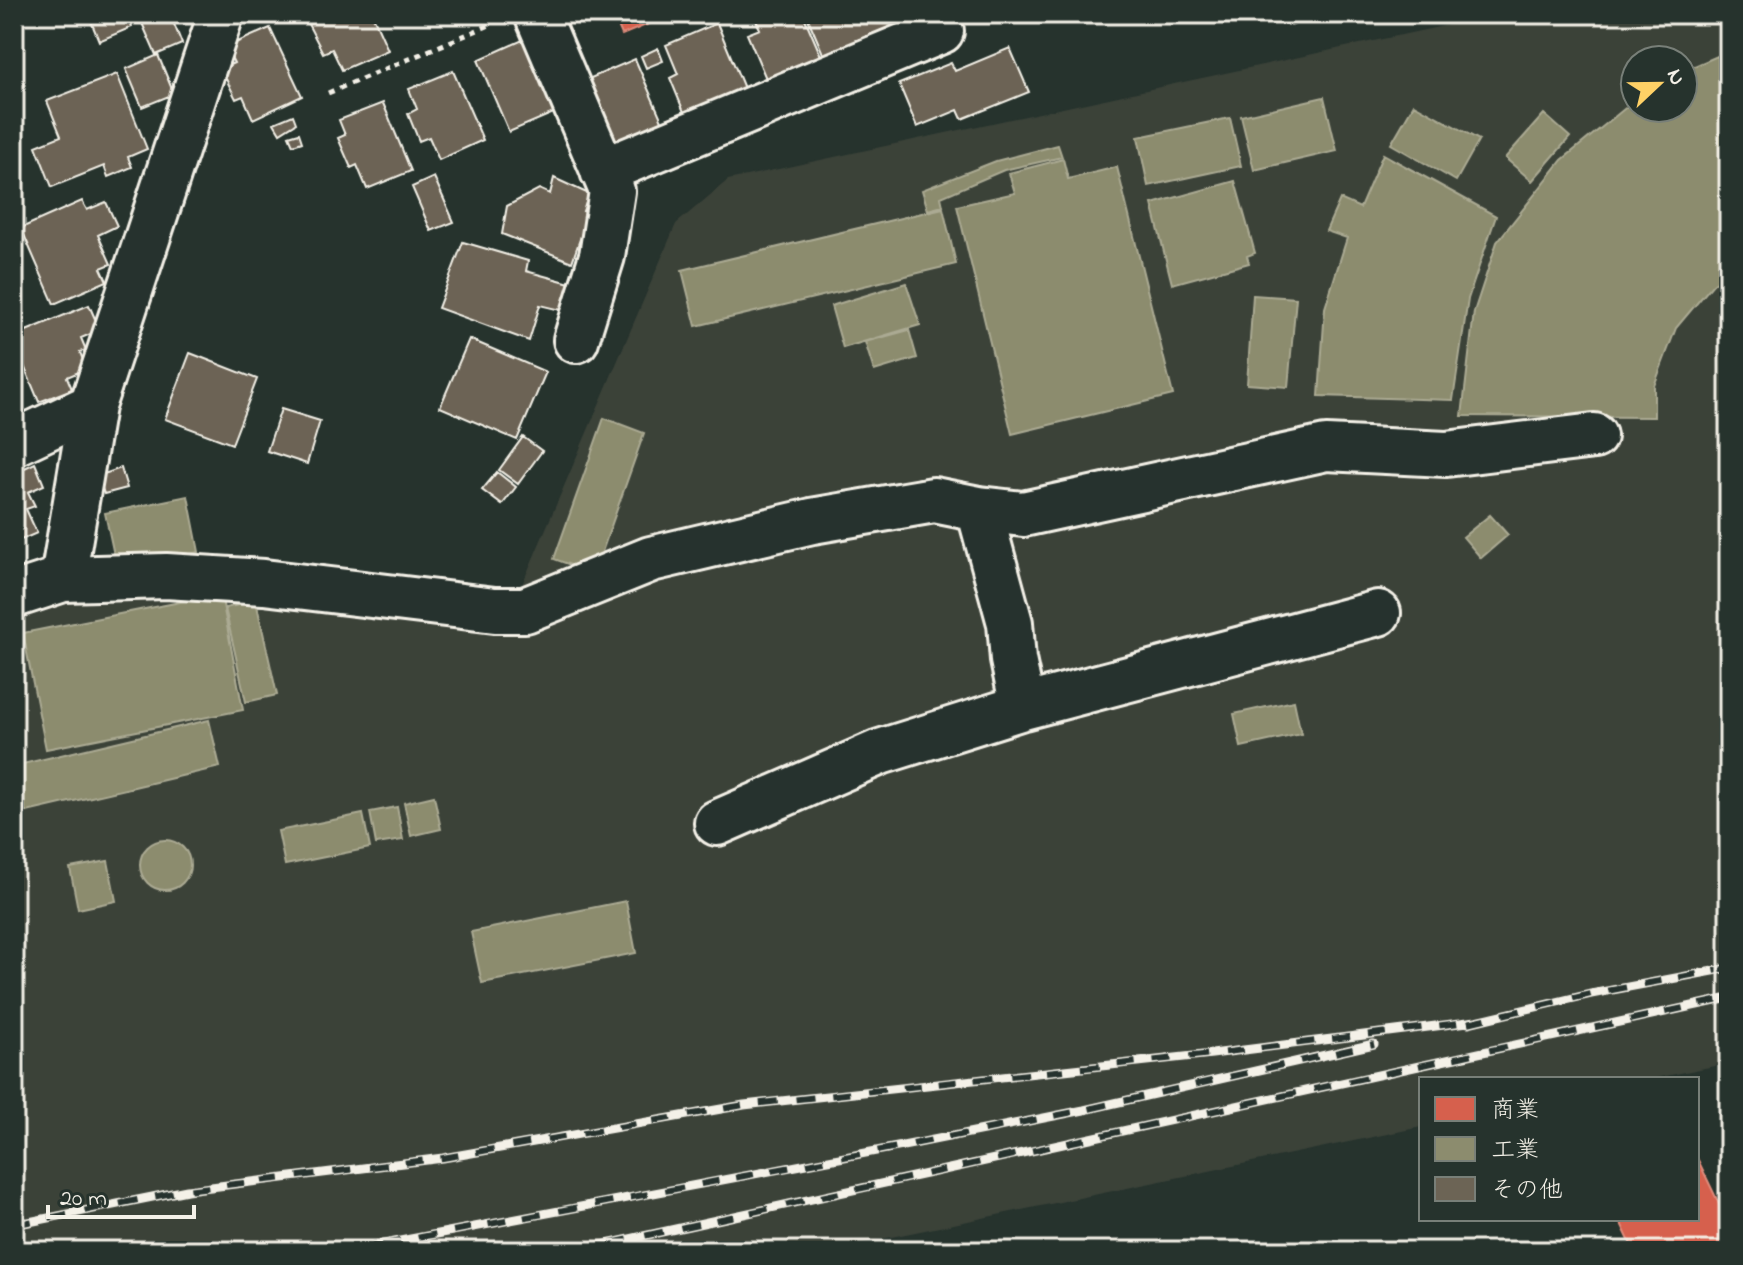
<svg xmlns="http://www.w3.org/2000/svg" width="1743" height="1265" font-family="'Indie Flower','Klee One',sans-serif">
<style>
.built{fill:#3b4239;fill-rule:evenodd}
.shops{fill:#d6604d;stroke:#df8c7c;stroke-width:2}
.industry{fill:#8c8c6e;stroke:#abaa93;stroke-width:2}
.building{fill:#6c6455;stroke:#f4f1e8;stroke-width:2}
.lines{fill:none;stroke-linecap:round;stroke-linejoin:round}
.minor-casing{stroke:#f4f1e8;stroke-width:50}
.path{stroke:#f4f1e8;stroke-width:5;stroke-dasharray:6 6;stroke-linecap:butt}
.minor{stroke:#26332d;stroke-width:44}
.rail-casing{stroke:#f4f1e8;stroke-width:9}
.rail{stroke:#26332d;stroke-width:6;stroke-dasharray:18;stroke-linecap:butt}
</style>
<rect width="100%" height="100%" fill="#26332d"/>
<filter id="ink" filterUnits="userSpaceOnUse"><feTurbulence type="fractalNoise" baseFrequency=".0125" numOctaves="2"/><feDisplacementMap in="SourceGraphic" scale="16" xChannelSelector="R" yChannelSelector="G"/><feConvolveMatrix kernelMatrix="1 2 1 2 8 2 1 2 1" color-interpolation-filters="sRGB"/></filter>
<g filter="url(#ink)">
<!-- built -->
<path class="built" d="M1499,14H1729V1063L1651,1079H1421V1127L824,1251H14V581L211,568L521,587L676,224L728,180ZM1635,60H1683V108H1635Z"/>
<!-- shops -->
<path class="shops" d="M613,14H673L622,35Z
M1697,1158L1721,1208L1729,1204V1251H1634L1619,1219H1697Z"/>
<!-- industry -->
<path class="industry" d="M1729,51V272L1713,284L1676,328L1654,386V417L1462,416L1474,312L1497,242L1562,160L1635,100V108H1683V71Z
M1324,97L1337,151L1254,170L1241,116Z
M1414,104L1479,140L1456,181L1391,144Z
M1544,114L1570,137L1532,181L1505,158Z
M1230,118L1241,166L1148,186L1138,137Z
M1058,145L1062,157L1004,170L941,197L943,206L928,210L922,190L996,161Z
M1383,154L1496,216L1468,299L1453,400L1319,396L1325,308L1347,238L1326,231L1340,199L1360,208Z
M1063,159L1068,179L1117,167L1173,395L1012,434L957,206L1015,193L1009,173Z
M1235,181L1255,253L1247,256L1249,263L1172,284L1152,204Z
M943,208L956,264L696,326L682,270Z
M906,283L920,325L843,348L831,306Z
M1253,295L1296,298L1288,387L1247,384Z
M909,330L917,358L874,371L865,342Z
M604,418L644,433L598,563L587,571L554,559Z
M188,496L199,552L117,569L105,513Z
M1490,515L1508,535L1481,558L1463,537Z
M221,594L243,710L46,749L23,633Z
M256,601L277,695L246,702L225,608Z
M1294,701L1301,734L1241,747L1234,714Z
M209,720L220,767L14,815V766Z
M434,796L441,829L411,836L404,803Z
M397,807L403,840L376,844L370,812Z
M363,814L370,848L285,865L278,831Z
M140 865a25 25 0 1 1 50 0a25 25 0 1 1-50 0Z
M108,861L116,901L78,909L70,868Z
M626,901L636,953L482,983L471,932Z"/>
<!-- building -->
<path class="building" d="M88,14H127L132,27L99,41Z
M138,14H170L182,44L156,55Z
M317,14H372L388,50L342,70L332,49L323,53L308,24L319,19Z
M753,14H803L825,65L770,88L747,34L760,29Z
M806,14H917L920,22L827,63Z
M1289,14H1317L1293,25Z
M717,23L748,98L688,122L670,78L678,74L666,45Z
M270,28L302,96L253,119L243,96L236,99L221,69L234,63L226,47Z
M525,39L556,112L509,132L478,60Z
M658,48L663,61L646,68L641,56Z
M1010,48L1029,92L962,119L958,110L917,127L899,84L951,63L955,71Z
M158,55L174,94L142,107L126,69Z
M635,59L667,132L611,156L579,83Z
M453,71L483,140L439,160L429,137L419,141L408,114L417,109L409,89Z
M117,74L147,149L128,157L132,167L108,177L104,166L52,187L36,146L61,136L47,101Z
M383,103L411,171L367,189L357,165L351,168L338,138L345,135L339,120Z
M293,115L296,123L280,133L274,123Z
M299,133L302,142L293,145L289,136Z
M434,177L454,222L431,231L412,187Z
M554,178L589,194L583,211L589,213L572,262L502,234L507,206L539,189L550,194Z
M82,201L87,210L106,202L117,226L98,235L111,264L101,268L107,281L54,304L21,228Z
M463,242L528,261L526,271L570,283L561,310L540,305L529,341L438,308Z
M89,305L100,330L81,338L86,350L80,352L86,369L67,377L72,389L39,402L14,342V336Z
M469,339L546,372L517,440L440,407Z
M190,353L257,379L232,444L165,419Z
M281,409L320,421L307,464L267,451Z
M523,437L542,451L518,484L499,470Z
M35,463L44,485L28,492L35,506L26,509L37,533L14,543V473Z
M121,468L127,488L104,494L98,476Z
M497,472L516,487L502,505L482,490Z"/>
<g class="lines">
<defs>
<path id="minor" d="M537,14L612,191L602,256L576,340
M603,171L941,31L934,14
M14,443L92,406L221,14
M979,509L1010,623L1013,660L1023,707
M63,579L92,406
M14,595L63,579L166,576L264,582L495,610H525L651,559L812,521L934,500L979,509L1023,514L1326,448L1446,454L1594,436
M717,823L880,752L1023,707L1378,613"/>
</defs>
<!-- minor casing -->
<use href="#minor" class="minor-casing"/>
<!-- path -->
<path class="path" d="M328,93L492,24"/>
<!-- minor -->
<use href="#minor" class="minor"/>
<defs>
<path id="rail" d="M1468,1023L1591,994L1729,968
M14,1225L187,1190L443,1158L744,1105L1212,1054L1476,1021
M347,1251L908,1145L1084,1110L1374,1044
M575,1251L1729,998"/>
</defs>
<!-- rail casing -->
<use href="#rail" class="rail-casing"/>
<!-- rail -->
<use href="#rail" class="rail"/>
</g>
</g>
<!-- margin -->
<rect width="1743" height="1265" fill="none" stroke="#26332d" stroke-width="48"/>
<rect x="24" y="24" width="1695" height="1217" fill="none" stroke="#f4f1e8" stroke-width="3" filter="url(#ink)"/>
<!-- legend -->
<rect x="1419" y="1077" width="280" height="144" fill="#26332d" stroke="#787f78" stroke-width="2"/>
<rect x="1435" y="1097" width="40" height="24" fill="#d6604d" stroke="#787f78" stroke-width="2"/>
<text x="1491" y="1117" font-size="24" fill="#f4f1e8">商業</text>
<rect x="1435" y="1137" width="40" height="24" fill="#8c8c6e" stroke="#787f78" stroke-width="2"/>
<text x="1491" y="1157" font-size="24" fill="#f4f1e8">工業</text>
<rect x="1435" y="1177" width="40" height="24" fill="#6c6455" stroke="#787f78" stroke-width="2"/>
<text x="1491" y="1197" font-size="24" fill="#f4f1e8">その他</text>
<!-- north arrow -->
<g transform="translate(1659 84) rotate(68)"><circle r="38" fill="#26332d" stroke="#787f78" stroke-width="2"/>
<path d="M0-6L14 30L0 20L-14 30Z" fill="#ffd166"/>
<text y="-12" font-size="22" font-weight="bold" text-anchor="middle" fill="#f4f1e8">N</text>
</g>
<!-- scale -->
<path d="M48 1205v12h146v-12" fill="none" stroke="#f4f1e8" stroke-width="4"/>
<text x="60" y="1205" font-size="24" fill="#f4f1e8" stroke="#26332d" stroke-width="6" paint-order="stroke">20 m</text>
</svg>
